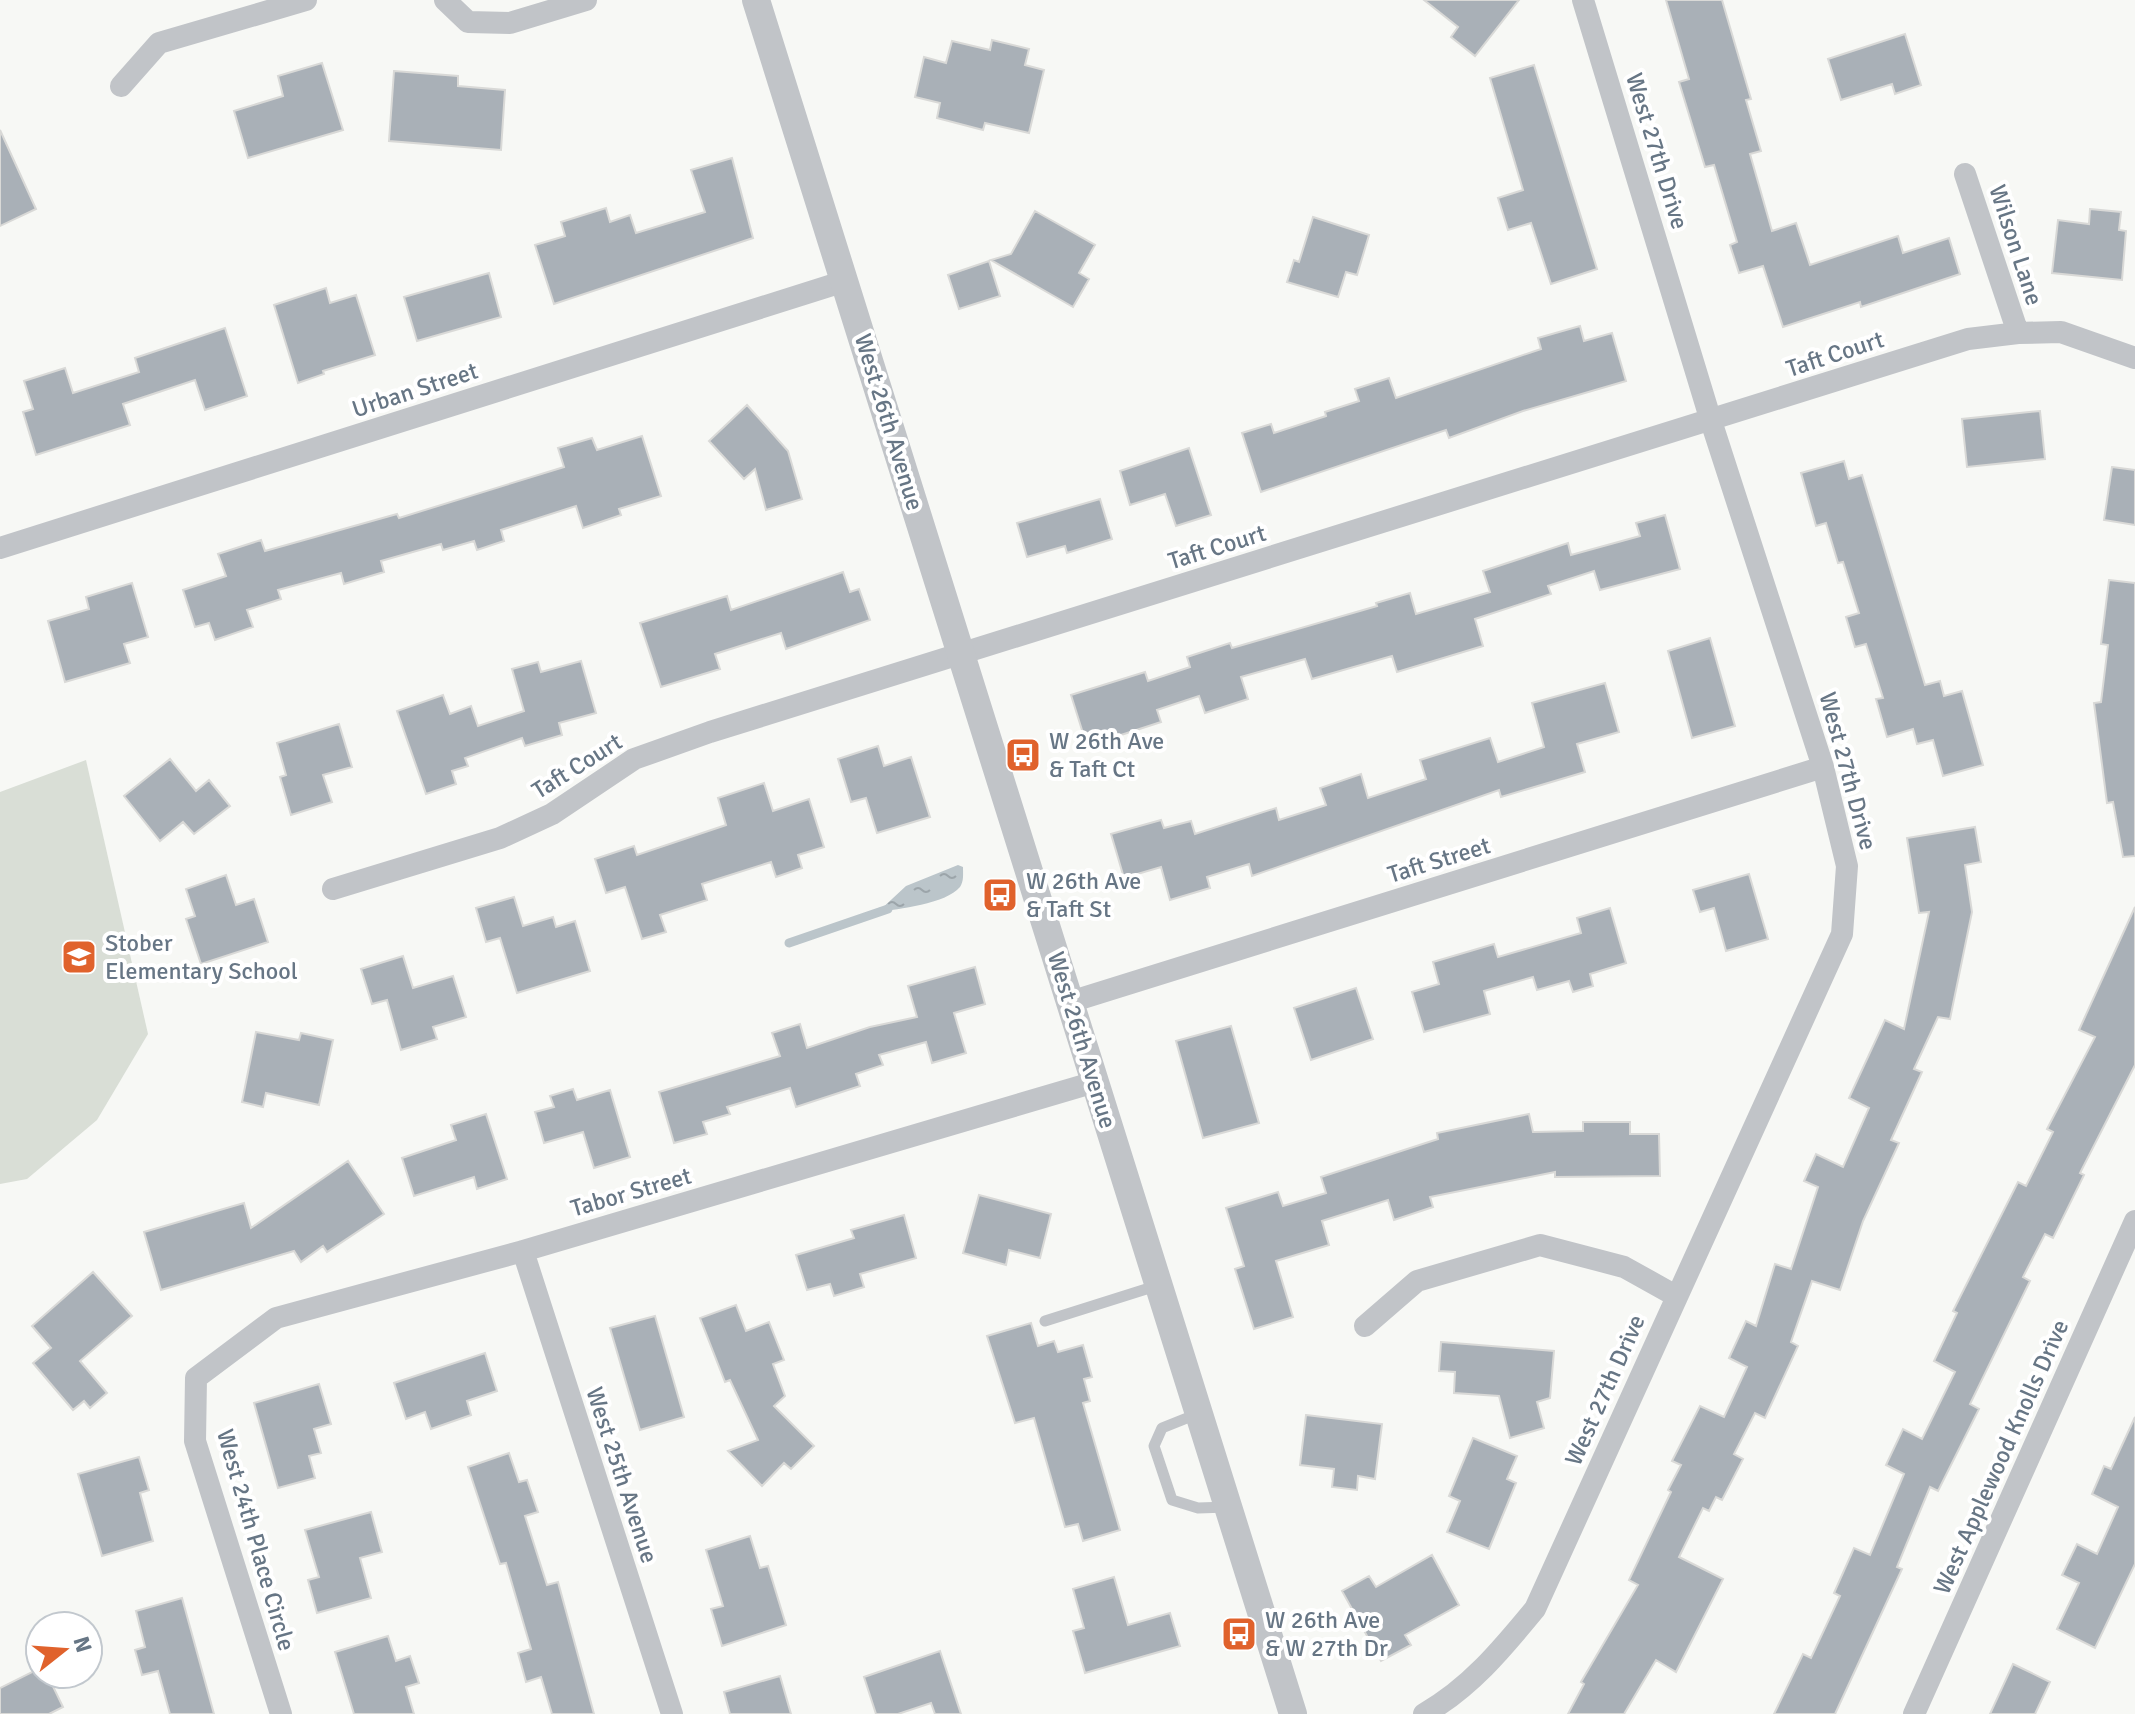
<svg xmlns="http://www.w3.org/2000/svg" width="2135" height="1714" font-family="Signika,sans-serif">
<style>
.grass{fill:#d9ded6}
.water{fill:url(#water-ripples)}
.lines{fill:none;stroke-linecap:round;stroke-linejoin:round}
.stream{stroke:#bbc5ca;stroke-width:9}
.building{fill:#a9b0b7;stroke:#d9d9d7;stroke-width:2}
.service{stroke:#c1c4c8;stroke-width:11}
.minor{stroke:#c1c4c8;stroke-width:22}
.tertiary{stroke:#c1c4c8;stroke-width:28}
.labels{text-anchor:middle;stroke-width:8;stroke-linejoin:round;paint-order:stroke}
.street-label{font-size:24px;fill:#677685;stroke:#fff}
.poi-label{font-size:24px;fill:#677685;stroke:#fff;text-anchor:start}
</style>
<defs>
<pattern id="water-ripples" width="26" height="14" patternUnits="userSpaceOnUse" patternTransform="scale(2)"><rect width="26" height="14" fill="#bbc5ca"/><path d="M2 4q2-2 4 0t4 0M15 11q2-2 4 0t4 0" fill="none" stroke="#9ca5aa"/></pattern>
</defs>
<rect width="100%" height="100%" fill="#f7f8f5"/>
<!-- grass -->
<path class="grass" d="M86,760L148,1034L97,1120L27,1179L0,1184V792Z"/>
<!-- water -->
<path class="water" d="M958,865L963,867C963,874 964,881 960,887C946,904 898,909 878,912L906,886Z"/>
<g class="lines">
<!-- stream -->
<path class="stream" d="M789,943L888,909"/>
</g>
<!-- building -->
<path class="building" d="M1424,0H1519L1475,56L1451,37L1458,27Z
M1666,0H1722L1751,99L1746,100L1761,151L1750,154L1772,231L1796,223L1810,265L1898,236L1903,253L1949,238L1960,274L1861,307L1860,302L1783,327L1763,266L1739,273L1730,245L1737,242L1714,165L1705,167L1679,82L1689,79Z
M1905,34L1921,85L1895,94L1892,84L1841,100L1828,59Z
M992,40L1029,49L1025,65L1044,70L1029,133L985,123L983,130L937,118L940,103L915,97L924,57L946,63L952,41L990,50Z
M322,63L343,130L248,158L234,111L283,96L278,76Z
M1534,65L1597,269L1551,284L1531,223L1508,230L1498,198L1523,190L1490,78Z
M394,71L458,76V86L505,90L501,150L389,141Z
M0,130L36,209L0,226Z
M732,158L753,238L554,304L535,245L565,236L561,222L606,208L610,222L630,215L636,233L705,212L691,170Z
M2090,209L2121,212L2119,230L2126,231L2122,280L2052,273L2058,220L2089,224Z
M1035,211L1095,245L1079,273L1089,279L1073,307L991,260L1011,254Z
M1313,217L1369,235L1357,275L1346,272L1338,297L1287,282L1294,260L1299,262Z
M989,261L1000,296L959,309L948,275Z
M489,273L501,317L417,341L404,297Z
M326,288L330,303L356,295L375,355L323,371L324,374L298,383L274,305Z
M1580,326L1584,341L1612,333L1626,381L1523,411L1449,438L1446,430L1261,492L1242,433L1271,424L1274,433L1326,416L1325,412L1359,401L1355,389L1389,378L1396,398L1541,349L1538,338Z
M225,328L247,396L205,410L195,380L123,404L130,425L36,455L23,412L33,409L24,381L65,368L73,393L139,372L135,358Z
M747,405L788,451L802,499L766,510L755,469L744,479L709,441Z
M2040,411L2045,459L1967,467L1962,419Z
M642,436L661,496L619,509L621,515L583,528L576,506L501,530L504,541L477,550L474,541L443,550L441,544L381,561L384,572L344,584L341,573L278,590L281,599L247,610L253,627L215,640L209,623L195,627L183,590L226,576L218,554L261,540L265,551L397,514L399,518L564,467L558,448L592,438L597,450Z
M1189,448L1211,515L1176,526L1165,494L1130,505L1120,471Z
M1844,461L1849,479L1862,475L1925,685L1940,681L1944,696L1962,691L1983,765L1943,776L1933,740L1917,744L1913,729L1887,737L1876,699L1883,698L1866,644L1855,647L1846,617L1859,613L1843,562L1838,563L1826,523L1816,526L1801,473Z
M2112,467L2135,470V525L2104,520Z
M1100,499L1112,539L1067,553L1065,546L1027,557L1017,523Z
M1665,515L1680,569L1600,590L1594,571L1548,586L1551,594L1475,619L1483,646L1397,672L1392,656L1312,679L1305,659L1241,677L1248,699L1205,713L1199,696L1157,710L1161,722L1087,746L1071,695L1145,672L1148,681L1190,667L1187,657L1230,643L1232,648L1377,606L1376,603L1410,593L1416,614L1490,592L1483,571L1568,543L1571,555L1640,536L1636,523Z
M843,572L850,592L859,589L870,620L786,649L781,633L715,654L720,669L661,687L640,623L727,596L731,610Z
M2109,580L2135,583V856L2123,857L2113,802L2107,803L2094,703L2101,702L2108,645L2101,644Z
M132,583L148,637L124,644L130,663L65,682L48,621L89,609L86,597Z
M1710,638L1735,726L1692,738L1668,651Z
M581,661L596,713L559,723L562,735L525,746L522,738L465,758L468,766L452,771L456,784L426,794L397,711L443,695L450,714L471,706L478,726L524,711L512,669L538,662L541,672Z
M1605,683L1619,732L1577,744L1585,772L1501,797L1499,790L1252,876L1249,864L1207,877L1210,888L1170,900L1161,867L1124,878L1111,834L1161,820L1164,828L1191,821L1195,834L1276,808L1279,820L1326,805L1320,788L1361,774L1368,798L1426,779L1420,760L1490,738L1498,762L1544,747L1532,703Z
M339,724L352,767L323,775L332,802L291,815L280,777L286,775L277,743Z
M878,746L884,766L911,757L930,817L877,833L866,798L851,802L838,759Z
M170,759L196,791L209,780L230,806L194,834L183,822L160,841L124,796Z
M764,783L773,811L809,799L824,847L798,855L802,868L776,877L771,862L702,884L707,900L660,915L666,932L642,939L625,887L606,893L595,859L634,846L637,855L726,825L718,798Z
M1975,827L1981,862L1965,865L1972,912L1950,1019L1938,1017L1914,1069L1922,1072L1891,1140L1899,1143L1863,1221L1840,1290L1812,1281L1791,1342L1798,1346L1765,1418L1755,1413L1734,1454L1743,1459L1722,1500L1716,1497L1709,1511L1703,1508L1679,1557L1723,1579L1676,1672L1656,1660L1624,1714H1568L1584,1684L1581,1682L1638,1585L1629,1580L1671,1492L1668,1490L1681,1465L1672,1461L1700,1406L1724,1417L1747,1367L1729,1358L1746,1321L1756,1326L1775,1264L1791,1269L1818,1187L1804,1181L1816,1154L1843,1167L1869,1108L1849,1098L1885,1020L1904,1029L1929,912L1919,913L1907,838Z
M1749,874L1768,939L1726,951L1714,908L1700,912L1693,890Z
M226,875L236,905L254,899L268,942L201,964L186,919L195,916L186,889Z
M514,897L523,926L553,917L556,927L575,921L590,971L517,993L500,938L486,942L476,908Z
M2135,907V1065L2080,1173L2084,1175L2053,1238L2045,1234L2023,1277L2030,1281L1970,1404L1979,1409L1938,1491L1930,1487L1897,1567L1902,1569L1835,1714H1774L1803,1654L1811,1658L1840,1596L1834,1593L1854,1548L1870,1555L1904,1474L1886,1465L1903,1429L1922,1439L1955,1372L1934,1361L1957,1313L1953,1311L2018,1182L2026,1186L2053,1132L2047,1129L2095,1037L2079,1030Z
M1610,908L1626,963L1590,974L1593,986L1573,992L1569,981L1537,990L1533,977L1484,991L1490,1014L1424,1032L1412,992L1439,984L1433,962L1494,944L1498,957L1581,933L1577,918Z
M403,956L413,988L453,976L466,1017L433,1027L437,1039L401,1050L387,1000L372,1004L361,969Z
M975,967L985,1004L954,1013L966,1053L932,1063L926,1042L879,1055L883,1065L856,1074L860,1086L796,1107L790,1088L727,1107L730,1114L703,1122L707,1134L674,1143L659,1092L780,1056L772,1033L800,1024L807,1048L870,1027L917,1017L908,986Z
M1356,988L1373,1039L1311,1060L1294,1008Z
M1231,1026L1259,1123L1203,1138L1176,1041Z
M256,1032L299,1040L301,1033L333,1040L319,1105L266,1093L263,1107L242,1102Z
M573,1089L577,1100L610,1090L630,1157L594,1168L583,1132L544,1143L535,1112L554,1107L550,1096Z
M486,1114L507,1179L477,1189L474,1177L414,1196L402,1158L456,1140L451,1125Z
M1529,1114L1533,1132L1583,1131V1122H1630V1134H1659L1660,1176L1555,1177V1172L1430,1197L1433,1207L1394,1220L1388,1200L1322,1221L1329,1245L1276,1261L1293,1317L1254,1329L1235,1269L1244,1266L1226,1208L1278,1192L1283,1206L1326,1193L1321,1177L1438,1139L1437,1133Z
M348,1161L384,1214L327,1252L323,1246L301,1262L294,1251L161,1290L144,1232L244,1203L251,1228Z
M979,1195L1051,1214L1040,1258L1009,1250L1006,1265L963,1253Z
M904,1215L916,1258L860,1274L864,1287L834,1296L830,1284L807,1290L796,1255L854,1238L851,1230Z
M93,1272L132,1316L80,1361L107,1393L90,1408L84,1401L73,1410L33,1363L51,1348L32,1326Z
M736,1305L746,1331L769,1322L784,1360L773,1364L785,1396L774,1406L814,1446L791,1469L784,1463L762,1486L728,1451L758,1440L730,1380L725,1382L700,1318Z
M655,1316L684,1417L640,1430L610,1328Z
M1031,1323L1038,1346L1054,1341L1058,1352L1083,1345L1092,1377L1084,1379L1090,1401L1083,1403L1120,1530L1083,1541L1078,1524L1065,1527L1034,1418L1015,1423L987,1336Z
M1441,1342L1554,1351L1550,1398L1537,1402L1544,1428L1510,1438L1499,1396L1454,1393L1455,1372L1439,1371Z
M485,1353L497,1391L467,1401L471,1415L431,1429L425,1412L406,1419L394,1383Z
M319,1384L331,1424L314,1429L321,1453L309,1456L315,1478L278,1488L254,1403Z
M1306,1415L1382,1424L1375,1479L1358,1476L1357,1490L1332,1487L1334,1469L1300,1465Z
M2135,1417V1564L2095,1648L2057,1629L2079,1583L2062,1575L2077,1544L2097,1554L2118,1507L2092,1494L2104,1466L2111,1469Z
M1473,1438L1517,1456L1507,1479L1516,1483L1489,1549L1447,1532L1460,1501L1449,1496Z
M509,1453L519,1482L527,1480L538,1512L525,1516L547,1585L558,1582L594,1714H552L541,1677L526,1682L518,1653L531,1649L506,1563L500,1564L468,1467Z
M139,1457L149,1490L140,1493L153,1541L102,1556L78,1474Z
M371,1512L382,1552L360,1558L371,1598L317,1613L308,1580L319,1577L305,1530Z
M750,1536L760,1568L768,1566L786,1625L722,1646L711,1609L723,1606L706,1550Z
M1432,1555L1459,1605L1405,1635L1411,1645L1381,1661L1342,1591L1369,1576L1376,1587Z
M1114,1577L1128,1625L1170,1613L1180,1646L1085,1673L1073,1631L1084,1628L1073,1589Z
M182,1598L214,1714H170L158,1671L142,1675L135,1650L145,1647L136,1611Z
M388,1636L396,1661L410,1656L419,1683L406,1687L414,1714H354L335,1652Z
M940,1651L961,1714H935L931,1703L898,1714H876L864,1677Z
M2013,1664L2050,1682L2035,1714H1990Z
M40,1668V1674H47L63,1707L49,1714H0V1688Z
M780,1676L791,1714H730L724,1692Z"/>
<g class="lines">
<!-- service -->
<path class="service" d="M1045,1321L1159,1285
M1197,1414L1162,1428L1154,1446L1172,1500L1198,1508L1228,1507"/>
<!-- minor -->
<path class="minor" d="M445,0L468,22L510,23L586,0
M121,86L159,43L306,0
M1965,174L2018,333
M0,548L845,281
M333,889L500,838L552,814L634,759L710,732L1968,339L2018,333L2061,332L2135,358
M1070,1002L1823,767
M523,1251L672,1714
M1365,1326L1417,1281L1540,1245L1624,1267L1676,1296
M281,1714L195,1441L196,1378L276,1318L523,1251L1095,1082
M1424,1714C1470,1688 1502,1649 1535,1609L1842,934L1847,866L1823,767L1711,421L1583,0
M1914,1714L2135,1221"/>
<!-- tertiary -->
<path class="tertiary" d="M756,0L1293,1714"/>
</g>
<!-- icons -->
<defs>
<symbol id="bus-square" viewBox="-11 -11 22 22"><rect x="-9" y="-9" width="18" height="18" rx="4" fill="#e0622c" stroke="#fff"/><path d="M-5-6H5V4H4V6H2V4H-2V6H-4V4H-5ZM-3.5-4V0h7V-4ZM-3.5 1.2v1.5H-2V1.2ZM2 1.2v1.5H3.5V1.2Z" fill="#fff"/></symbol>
<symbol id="school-square" viewBox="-11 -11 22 22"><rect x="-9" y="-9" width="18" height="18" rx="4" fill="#e0622c" stroke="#fff"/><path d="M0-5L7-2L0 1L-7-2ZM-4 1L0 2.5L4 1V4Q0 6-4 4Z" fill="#fff"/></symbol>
</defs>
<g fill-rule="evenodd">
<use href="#bus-square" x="1003" y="735" width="40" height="40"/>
<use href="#bus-square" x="980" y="875" width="40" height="40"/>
<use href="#school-square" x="59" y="937" width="40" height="40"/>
<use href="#bus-square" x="1219" y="1614" width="40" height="40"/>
</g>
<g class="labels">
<!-- street labels -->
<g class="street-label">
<text transform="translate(1657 151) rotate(73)" y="8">West 27th Drive</text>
<text transform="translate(2016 245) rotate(72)" y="8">Wilson Lane</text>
<text transform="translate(1835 354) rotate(-18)" y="8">Taft Court</text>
<text transform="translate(415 390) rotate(-18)" y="8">Urban Street</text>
<text transform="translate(889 422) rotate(73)" y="8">West 26th Avenue</text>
<text transform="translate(1217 547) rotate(-17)" y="8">Taft Court</text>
<text transform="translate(577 766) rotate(-32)" y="8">Taft Court</text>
<text transform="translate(1848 771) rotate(75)" y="8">West 27th Drive</text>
<text transform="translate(1439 860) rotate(-17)" y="8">Taft Street</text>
<text transform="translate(1082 1040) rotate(73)" y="8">West 26th Avenue</text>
<text transform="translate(631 1192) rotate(-16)" y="8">Tabor Street</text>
<text transform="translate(1605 1390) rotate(-66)" y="8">West 27th Drive</text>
<text transform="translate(2001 1457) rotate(-66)" y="8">West Applewood Knolls Drive</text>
<text transform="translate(622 1475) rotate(72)" y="8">West 25th Avenue</text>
<text transform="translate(256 1540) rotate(74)" y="8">West 24th Place Circle</text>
</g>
<!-- poi labels -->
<g class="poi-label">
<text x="1049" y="749">W 26th Ave<tspan x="1049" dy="28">&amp; Taft Ct</tspan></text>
<text x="1026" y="889">W 26th Ave<tspan x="1026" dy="28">&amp; Taft St</tspan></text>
<text x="105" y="951">Stober<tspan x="105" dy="28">Elementary School</tspan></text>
<text x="1265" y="1628">W 26th Ave<tspan x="1265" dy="28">&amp; W 27th Dr</tspan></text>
</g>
</g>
<!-- north arrow -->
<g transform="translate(64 1650) rotate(73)"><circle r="38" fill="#ffffff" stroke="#c2c8ce" stroke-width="2"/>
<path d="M0-6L14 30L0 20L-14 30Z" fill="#e0622c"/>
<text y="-12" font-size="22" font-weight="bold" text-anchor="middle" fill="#677685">N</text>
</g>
</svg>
